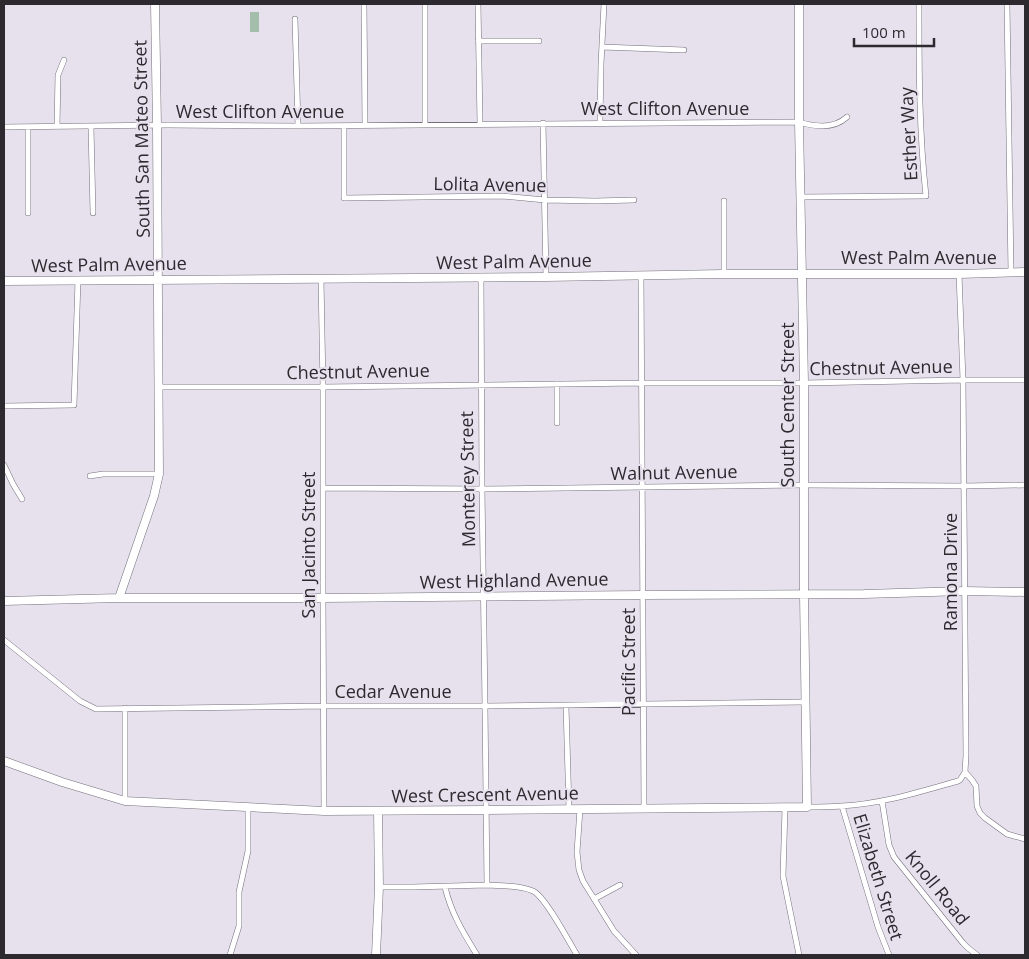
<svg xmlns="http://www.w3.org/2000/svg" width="1029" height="959" font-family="'Open Sans',sans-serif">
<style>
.green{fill:#a4beac}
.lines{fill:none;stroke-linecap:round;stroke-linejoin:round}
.street-casing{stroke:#746f7b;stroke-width:6}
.secondary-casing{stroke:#746f7b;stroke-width:9}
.street{stroke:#fff;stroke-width:5}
.secondary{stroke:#fff;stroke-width:8}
.labels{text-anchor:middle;stroke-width:4;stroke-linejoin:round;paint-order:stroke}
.street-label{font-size:18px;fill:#2c2a2f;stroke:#e6e1ed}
</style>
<rect width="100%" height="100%" fill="#e6e1ed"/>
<!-- green -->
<path class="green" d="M250,12H259V32H250Z"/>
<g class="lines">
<defs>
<path id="street" d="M364,4L365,125
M425,4V125
M478,4L480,124
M1007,4L1011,273
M295,19L298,126
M478,41H539
M602,47L684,50
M543,123L546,277
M600,123L601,64L604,4
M344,126V198L502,196L545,200L595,201L634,200
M4,127L168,125L298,126L799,122C815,127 834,129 847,117
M57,127L58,75L64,60
M91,127L93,213
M800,197L926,196C919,132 919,68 919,4
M724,201V274
M28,213V127
M959,274L963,380L966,755L965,772L972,780L976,786L977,806L980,813L985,818L1007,834L1025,839
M641,276L644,808
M481,277L482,489L485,706L487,885C501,886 519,885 533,891C545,896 569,942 577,955
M321,279L323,387V598L324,811
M557,384V423
M159,387H323L641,383H804L963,380H1025
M4,406L74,405L78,280
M4,465L13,484L22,499
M90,476L103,474H159
M323,488L482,489L803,485L964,486L1025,485
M4,640L80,701L96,709L324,706H485L805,702
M566,706L569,809
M125,708V801
M882,801L889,845L894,857L963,943L968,948L977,955
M842,806L878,927L889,955
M807,807C818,807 830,807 841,806C881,804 919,792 958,781L960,780L965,772
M785,808L783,876L799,955
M580,809L577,852L579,870L583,881L614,931L636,955
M379,887H413L487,885
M445,887C451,913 463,932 477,955
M594,899L620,885
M230,955L239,926V892L248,851V807"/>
<path id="secondary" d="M4,281L546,277L724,274H959L1025,272
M119,598L154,496L159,474L157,126L155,4
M4,601L119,598H323L642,595L864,594L965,591L1025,592
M4,761L62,782L125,801L324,811L485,810L807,807L804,594V383L799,122V4
M376,955L379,887L378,811"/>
</defs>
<!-- street casing -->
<use href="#street" class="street-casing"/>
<!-- secondary casing -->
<use href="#secondary" class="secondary-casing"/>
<!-- street -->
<use href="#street" class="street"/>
<!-- secondary -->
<use href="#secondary" class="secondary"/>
</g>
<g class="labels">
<!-- street labels -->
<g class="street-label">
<text x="665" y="115">West Clifton Avenue</text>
<text x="260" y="118">West Clifton Avenue</text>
<text transform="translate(909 134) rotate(-93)" y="6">Esther Way</text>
<text transform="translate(142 139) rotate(-91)" y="6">South San Mateo Street</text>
<text transform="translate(490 185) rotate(1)" y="6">Lolita Avenue</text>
<text x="919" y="264">West Palm Avenue</text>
<text transform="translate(514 262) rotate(-1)" y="6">West Palm Avenue</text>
<text transform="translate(109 265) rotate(-1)" y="6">West Palm Avenue</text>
<text transform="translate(881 368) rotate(-1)" y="6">Chestnut Avenue</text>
<text transform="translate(358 372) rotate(-1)" y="6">Chestnut Avenue</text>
<text transform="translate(788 405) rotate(-90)" y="6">South Center Street</text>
<text transform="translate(674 473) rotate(-1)" y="6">Walnut Avenue</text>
<text transform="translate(468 479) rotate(-91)" y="6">Monterey Street</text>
<text transform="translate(309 545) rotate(-90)" y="6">San Jacinto Street</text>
<text transform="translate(951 572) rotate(-90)" y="6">Ramona Drive</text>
<text transform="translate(514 581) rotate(-1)" y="6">West Highland Avenue</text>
<text transform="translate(629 662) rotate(-90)" y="6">Pacific Street</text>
<text x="393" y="698">Cedar Avenue</text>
<text transform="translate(485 795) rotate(-1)" y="6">West Crescent Avenue</text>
<text transform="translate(878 877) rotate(73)" y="6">Elizabeth Street</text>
<text transform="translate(937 888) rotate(51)" y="6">Knoll Road</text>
</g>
</g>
<!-- border -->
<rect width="1029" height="959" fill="none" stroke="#2c2a2f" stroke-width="10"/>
<!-- scale -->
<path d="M854 38v8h80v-8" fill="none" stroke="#2c2a2f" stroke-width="2.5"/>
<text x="862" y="38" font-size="15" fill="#2c2a2f" stroke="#e6e1ed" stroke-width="4" paint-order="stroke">100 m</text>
</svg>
